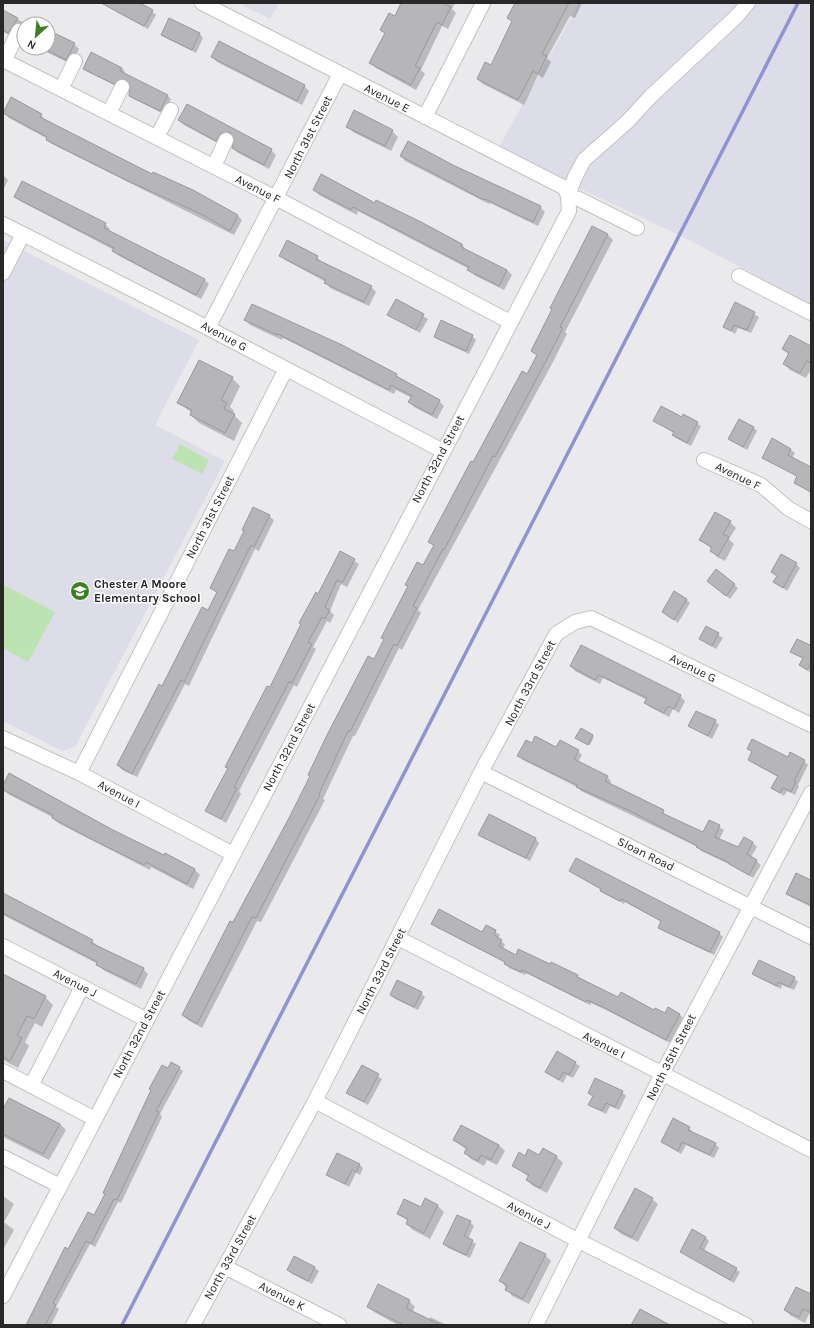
<svg xmlns="http://www.w3.org/2000/svg" width="814" height="1328" font-family="Karla,sans-serif">
<style>
.built{fill:#dcdde8}
.green{fill:#bee3b2}
.shadow{fill:#0003}
.lines{fill:none;stroke-linecap:round;stroke-linejoin:round}
.stream{stroke:#8f93d1;stroke-width:3.5}
.building{fill:#b6b6b9;stroke:#98999c}
.minor-casing{stroke:#c2c2c5;stroke-width:16}
.minor{stroke:#fff;stroke-width:14}
.labels{text-anchor:middle;stroke-width:3;stroke-linejoin:round;paint-order:stroke}
.street-label{font-size:12px;fill:#282829;stroke:#fff}
.poi-label{font-size:12px;font-weight:bold;fill:#282829;stroke:#fff;text-anchor:start}
</style>
<rect width="100%" height="100%" fill="#eaeaed"/>
<!-- built -->
<path class="built" d="M238,3H279L270,19Z
M579,3H811V304L685,238L570,184L499,147Z
M3,240L199,340L155,425L225,461L75,747L62,751L3,721Z"/>
<!-- green -->
<path class="green" d="M180,444L209,460L202,474L172,459Z
M4,585L55,612L28,662L3,648Z"/>
<!-- shadow -->
<path class="shadow" d="M118,3H138L152,11L156,15L148,29L118,13L114,9Z
M402,3H455L452,9L456,13L448,29L442,26L421,70L425,74L416,90L376,68L370,63L385,34L382,30L395,17Z
M516,3H582L575,18L570,16L547,58L551,62L543,78L538,75L524,105L483,84L478,79L491,66L513,22L509,18Z
M3,11L26,24H24V28L14,37L3,32Z
M169,19L200,34L203,38L196,53L166,38L162,35Z
M48,31L74,44L79,49L71,64L38,48H48Z
M212,57L304,86L309,91L302,105L217,62Z
M122,68L125,72L124,74L168,96L171,99L164,114L134,99L130,95L131,86L130,83H122L118,87L88,72L84,69Z
M187,105L271,150L276,155L269,169L238,153L233,148L234,137H226L221,145L184,125L179,120Z
M4,113L41,115L45,120L153,175L237,215L242,220L234,235L52,144L48,139L9,118Z
M347,126L392,131L398,137L391,151L353,132Z
M401,156L452,166L540,207L545,212L538,226L490,203L489,204L405,161Z
M3,175L8,180L3,190Z
M314,190L375,204L462,244L466,250L507,270L512,275L504,290L474,275L469,269L358,211L357,215L319,195Z
M15,196L105,224L110,229L109,231L204,279L209,284L201,299L119,256L114,251V250L20,201Z
M593,228L608,235L613,240L565,332L567,334L552,364L418,610L421,613L402,650L399,648L355,736H353L323,799L325,800L261,922L257,921L202,1028L188,1020L183,1015L375,660L385,640L383,638L434,546L429,542L538,356L532,351Z
M280,255L317,257L322,263L371,287L376,292L369,306L330,288L326,282L285,260Z
M396,300L428,319L420,333L389,314Z
M735,304L759,317L751,333L738,328L735,334L724,326Z
M246,320L396,375L402,380L439,401L444,406L437,419L414,407L409,402L412,398L396,390L394,394L283,338L282,340L250,325Z
M435,336H472L476,340L469,354L439,340Z
M811,347V369L806,378L790,370L784,364L789,355L784,349Z
M232,378L240,386L230,407L234,411L233,414L242,423L234,441L199,423L191,415L192,413L179,403Z
M683,416L701,426L691,446L676,438L673,435L674,433L654,421L682,418Z
M753,427L757,431L747,450L729,439Z
M772,440L791,450L795,453L792,458L811,468V493L795,483L798,477L763,457Z
M269,516L274,520L259,551L255,549L189,686L185,684L137,777L122,770L118,765L208,611L217,593L211,588L235,553L245,532L243,530Z
M730,522L736,528L729,539L734,544L725,561L717,557L712,551V549L700,540Z
M341,553L359,564L347,587L341,584L330,611L334,615L330,623L327,621L313,647L316,649L297,687L294,685L239,791L241,794L226,823L206,810L228,769L226,767L270,688Z
M796,564L800,568L787,591L775,582L778,577L772,572Z
M716,570L738,588L730,599L708,581Z
M686,599L690,603L678,623L663,612Z
M706,627L723,638L716,649L700,639Z
M811,647V673L800,665L803,659L792,652Z
M571,666L680,696L685,701L679,713L673,709L669,717L650,707L646,703L647,700L603,678L600,684L575,671Z
M715,721L719,725L712,739L690,726Z
M592,736L594,737L590,745L578,739Z
M532,745L578,751L582,755L578,762L607,777L611,781L609,785L663,811L666,816L704,834L709,821L724,830L719,840L738,848L744,838L753,843L757,847L751,857L761,865L753,878L731,865L701,851L698,847L581,791L577,787L523,760L519,756Z
M748,748L788,759L804,761L808,765L798,785L799,786L795,795L787,791L784,796L772,788L778,777L753,763L749,760L753,753Z
M3,787L112,831L164,856L165,854L195,870L200,875L193,889L151,867L150,870L58,823L52,817L8,794Z
M479,835L536,839L539,843L530,861L483,838Z
M570,871L719,933L723,937L714,955L663,931L659,928L662,922L625,902L624,904L605,894L602,890Z
M811,881V907L791,897L788,893Z
M3,894L92,941L98,946L143,969L148,974L141,989L103,970L98,964L3,915Z
M432,924L482,933L486,926L500,935L497,939L505,944L503,949L516,956L550,965L552,963L619,998L666,1014L680,1015L683,1018L670,1043L608,1011L591,1003L590,1005L526,973L525,975L509,968L506,963L436,927Z
M753,974L794,978L798,982L794,990L782,985L781,989L757,977Z
M3,975L45,997L53,1005L42,1027L35,1023L25,1042L29,1046L18,1068L3,1060Z
M421,993L425,997L418,1010L395,999L391,995Z
M557,1052L580,1066L573,1078L567,1075L563,1083L546,1072Z
M362,1066L382,1079L368,1105L348,1093Z
M179,1068L183,1071L160,1114L162,1117L121,1203L118,1202L95,1247L90,1244L56,1307L59,1309L51,1325H27L69,1251L95,1216L106,1195L104,1193L168,1070Z
M622,1092L626,1096L619,1110L610,1106L606,1114L590,1105L593,1097L589,1093Z
M3,1112L60,1124L66,1130L49,1160L3,1137Z
M461,1126L499,1145L505,1151L497,1165L487,1160L484,1166L471,1159L465,1153L467,1150L454,1140Z
M689,1128L693,1132L692,1133L715,1144L719,1148L714,1158L686,1145L681,1154L662,1142Z
M543,1150L557,1157L563,1163L547,1193L533,1186L527,1180L529,1177L513,1166L526,1157L540,1156Z
M359,1164L363,1168L360,1175L356,1173L349,1187L328,1175Z
M3,1196L14,1204L4,1222L14,1230L3,1250Z
M652,1199L658,1204L638,1242L621,1234L615,1228Z
M426,1200L438,1206L444,1212L430,1239L413,1230L407,1224L408,1221L398,1214L421,1209Z
M470,1222L474,1226L468,1239L476,1244L470,1258L448,1248L444,1244Z
M705,1237L709,1241L704,1251L740,1272L734,1283L681,1252Z
M545,1255L551,1261L529,1304L512,1296L501,1281Z
M294,1257L315,1268L319,1271L312,1284L292,1274L288,1270Z
M811,1290V1315L809,1314L805,1323L791,1316L785,1310L809,1294Z
M409,1301L415,1307L412,1312L429,1320L430,1317L447,1325H398L374,1312L368,1306Z"/>
<g class="lines">
<!-- stream -->
<path class="stream" d="M122,1325L798,3"/>
</g>
<!-- building -->
<path class="building" d="M101,3H140L153,10L144,26Z
M401,3H443L451,7L442,25L437,22L415,66L420,68L411,85L369,63L385,33L380,30L389,13L395,16Z
M515,3H569L542,54L547,56L538,74L533,71L518,100L477,79L485,62L491,65L512,21L507,18Z
M3,10L18,18L8,33L3,30Z
M169,18L200,33L192,50L161,35Z
M48,30L75,43L66,60L48,51Z
M219,41L305,85L297,101L211,57Z
M91,52L122,68L120,71L168,95L160,111L129,96L130,86L126,80H118L114,84L83,69Z
M11,97L42,114L40,117L152,174L153,172L193,190L238,215L230,231L199,213L130,182L46,140L47,137L3,113Z
M187,104L272,149L264,165L232,148L234,139L230,132L221,133L216,141L178,120Z
M354,110L393,130L385,146L346,127Z
M408,141L453,165L541,206L533,222L485,199L484,200L400,156Z
M321,174L375,203L376,200L423,223L462,244L461,247L507,270L499,286L467,270L469,267L353,207L351,210L313,190Z
M22,181L106,223L104,228L205,279L196,295L112,251L114,248L14,197Z
M592,226L608,234L560,327L563,328L547,359L495,457L493,456L444,550L443,549L413,606L417,608L397,646L394,644L350,732L348,731L319,794L320,795L256,918L252,917L197,1024L182,1015L230,921L233,922L289,818L310,776L308,775L327,735L368,656L374,659L384,639L381,638L408,586L405,585L417,562L423,565L434,545L428,542L471,461L473,462L522,371L527,374L537,355L531,351L552,309L550,308Z
M287,240L318,256L316,259L372,286L364,302L324,283L326,280L279,256Z
M396,299L424,314L416,330L387,315Z
M735,302L755,312L747,330L734,325L731,331L723,327Z
M252,304L342,345L397,374L396,376L440,400L432,415L408,402L412,396L391,385L389,390L278,334L277,335L244,320Z
M441,320L473,335L466,351L434,337Z
M790,335L811,346V363L807,361L800,373L783,364L789,353L782,349Z
M199,360L233,377L221,400L227,403L224,409L235,414L225,433L190,415L192,410L177,403Z
M661,406L682,417L683,414L698,422L687,443L672,435L674,432L653,421Z
M739,419L754,427L743,447L728,439Z
M772,438L791,449L788,455L811,467V492L794,483L797,476L762,458Z
M253,507L270,515L254,547L251,545L184,682L181,680L132,774L117,765L159,684L162,686L202,607L208,610L217,592L210,588L229,549L234,551L244,531L242,530Z
M715,512L731,521L723,534L729,537L718,556L710,551L712,547L699,540Z
M340,551L355,559L342,583L337,580L325,607L330,610L325,619L322,617L308,642L312,644L292,683L289,682L234,787L237,788L221,819L205,811L228,768L225,767L267,686L270,687L301,624L299,623L316,592L318,594Z
M781,554L797,563L783,588L773,582L777,576L771,572Z
M716,569L735,584L726,596L707,581Z
M674,591L687,599L674,620L662,612Z
M706,626L719,633L712,646L699,639Z
M797,639L810,645L811,643V663L807,670L799,665L803,658L790,652Z
M581,645L681,695L674,709L668,706L664,713L644,703L647,698L599,675L595,680L570,666Z
M696,711L716,720L708,736L688,726Z
M581,728L593,735L588,745L575,738Z
M535,736L556,747L560,740L579,750L574,759L608,776L605,781L664,810L662,813L703,832L709,820L720,825L715,837L738,847L744,837L753,842L747,854L757,860L749,875L729,864V863L696,847L697,846L630,811L576,787L577,785L517,756L526,740L532,743Z
M752,739L788,757L790,752L805,760L794,781L796,782L791,792L783,788L780,793L771,788L778,776L748,760L752,751L747,749Z
M9,773L113,830L164,855L165,853L195,869L187,884L146,862L144,865L93,840L52,818L53,815L3,790V785Z
M489,814L536,838L526,858L478,835Z
M576,858L720,932L710,952L658,928L661,921L621,899L620,901L600,891L601,889L569,871Z
M796,873L811,880V905L786,894Z
M3,893L93,940L91,943L144,968L136,984L96,965L97,962L3,913Z
M439,909L482,932L486,925L496,930L494,935L502,940L499,946L516,955L518,949L550,964L551,962L578,975L577,977L618,997L621,992L654,1010L655,1008L665,1013L668,1007L680,1014L666,1040L603,1007L587,1000L586,1002L522,970L521,972L504,964L505,962L431,924Z
M759,960L795,977L790,987L778,982L777,986L752,974Z
M3,974L46,996L34,1019L27,1016L17,1035L22,1038L10,1061L3,1057Z
M397,980L422,992L414,1007L390,995Z
M557,1051L576,1062L569,1075L563,1072L559,1080L545,1072Z
M171,1062L180,1067L156,1111L159,1112L117,1200L114,1199L91,1244L86,1241L53,1303L56,1305L45,1325H26L65,1247L68,1249L88,1212L94,1215L105,1194L103,1193L151,1090L149,1089L162,1065L168,1068Z
M362,1065L379,1074L364,1102L346,1093Z
M595,1078L623,1091L615,1107L606,1103L602,1111L588,1105L593,1096L588,1093Z
M9,1098L60,1124L43,1154L3,1134V1109Z
M673,1118L690,1127L688,1130L716,1143L710,1155L682,1142L678,1151L661,1142Z
M461,1125L499,1145L491,1160L481,1155L478,1161L464,1153L467,1148L453,1140Z
M543,1148L557,1156L540,1188L526,1180L529,1175L512,1166L519,1152L525,1156L528,1149L539,1155Z
M337,1153L360,1164L356,1172L352,1170L345,1184L326,1175Z
M635,1188L653,1198L632,1237L614,1228Z
M425,1198L438,1205L424,1233L406,1224L408,1219L397,1214L404,1199L421,1207Z
M457,1215L471,1221L464,1236L473,1240L466,1255L443,1244Z
M692,1229L706,1237L700,1248L737,1268L730,1280L680,1252Z
M520,1242L546,1254L523,1299L505,1290L507,1285L499,1281Z
M294,1256L315,1267L308,1281L287,1270Z
M378,1284L410,1300L406,1308L441,1325H404L367,1307Z
M796,1287L811,1294V1313L803,1309L799,1317L784,1310Z
M640,1309L670,1325H631Z"/>
<g class="lines">
<defs>
<path id="minor" d="M3,60L276,198L510,322
M4,61L19,31
M61,89L75,61
M109,113L122,87
M425,117L483,3
M157,137L171,110
M214,166L226,140
M568,196L575,177L584,160L628,121L651,96L737,16L748,3
M568,196L579,199L637,228
M3,224L208,328L443,451
M3,273L23,234
M739,276L811,313
M208,328L340,74
M704,460L761,485L789,509L811,521
M3,738L79,773L233,854
M481,772L811,937
M79,773L286,369
M398,938L811,1150
M3,946L147,1020
M3,1071L95,1119
M31,1086L82,987
M315,1101L579,1241L746,1325
M3,1157L60,1186
M225,1267L339,1325
M3,1296L569,211L568,196L565,188L202,3
M193,1325L315,1101L481,772L556,634L575,622L591,618L811,725
M536,1325L662,1074L811,793"/>
</defs>
<!-- minor casing -->
<use href="#minor" class="minor-casing"/>
<!-- minor -->
<use href="#minor" class="minor"/>
</g>
<!-- icons -->
<defs>
<symbol id="school-disc" viewBox="-11 -11 22 22"><circle r="9.5" fill="#3d7f21" stroke="#fff"/><path d="M0-5L7-2L0 1L-7-2ZM-4 1L0 2.5L4 1V4Q0 6-4 4Z" fill="#fff"/></symbol>
</defs>
<g fill-rule="evenodd">
<use href="#school-disc" x="69" y="580" width="22" height="22"/>
</g>
<g class="labels">
<!-- street labels -->
<g class="street-label">
<text transform="translate(387 98) rotate(27)" y="4">Avenue E</text>
<text transform="translate(308 137) rotate(-63)" y="4">North 31st Street</text>
<text transform="translate(258 189) rotate(27)" y="4">Avenue F</text>
<text transform="translate(224 336) rotate(28)" y="4">Avenue G</text>
<text transform="translate(438 459) rotate(-62)" y="4">North 32nd Street</text>
<text transform="translate(738 476) rotate(26)" y="4">Avenue F</text>
<text transform="translate(210 517) rotate(-63)" y="4">North 31st Street</text>
<text transform="translate(693 668) rotate(26)" y="4">Avenue G</text>
<text transform="translate(530 683) rotate(-62)" y="4">North 33rd Street</text>
<text transform="translate(289 747) rotate(-62)" y="4">North 32nd Street</text>
<text transform="translate(119 794) rotate(28)" y="4">Avenue I</text>
<text transform="translate(646 854) rotate(26)" y="4">Sloan Road</text>
<text transform="translate(381 971) rotate(-63)" y="4">North 33rd Street</text>
<text transform="translate(75 983) rotate(27)" y="4">Avenue J</text>
<text transform="translate(139 1034) rotate(-62)" y="4">North 32nd Street</text>
<text transform="translate(604 1045) rotate(27)" y="4">Avenue I</text>
<text transform="translate(671 1057) rotate(-63)" y="4">North 35th Street</text>
<text transform="translate(529 1215) rotate(28)" y="4">Avenue J</text>
<text transform="translate(230 1257) rotate(-61)" y="4">North 33rd Street</text>
<text transform="translate(282 1296) rotate(27)" y="4">Avenue K</text>
</g>
<!-- poi labels -->
<g class="poi-label">
<text x="94" y="588">Chester A Moore<tspan x="94" dy="14">Elementary School</tspan></text>
</g>
</g>
<!-- border -->
<rect width="814" height="1328" fill="none" stroke="#282829" stroke-width="8"/>
<!-- north arrow -->
<g transform="translate(36 36) rotate(207)"><circle r="19" fill="#ffffff" stroke="#a9a9a9"/>
<path d="M0-3L7 15L0 10L-7 15Z" fill="#3d7f21"/>
<text y="-6" font-size="11" font-weight="bold" text-anchor="middle" fill="#282829">N</text>
</g>
</svg>
